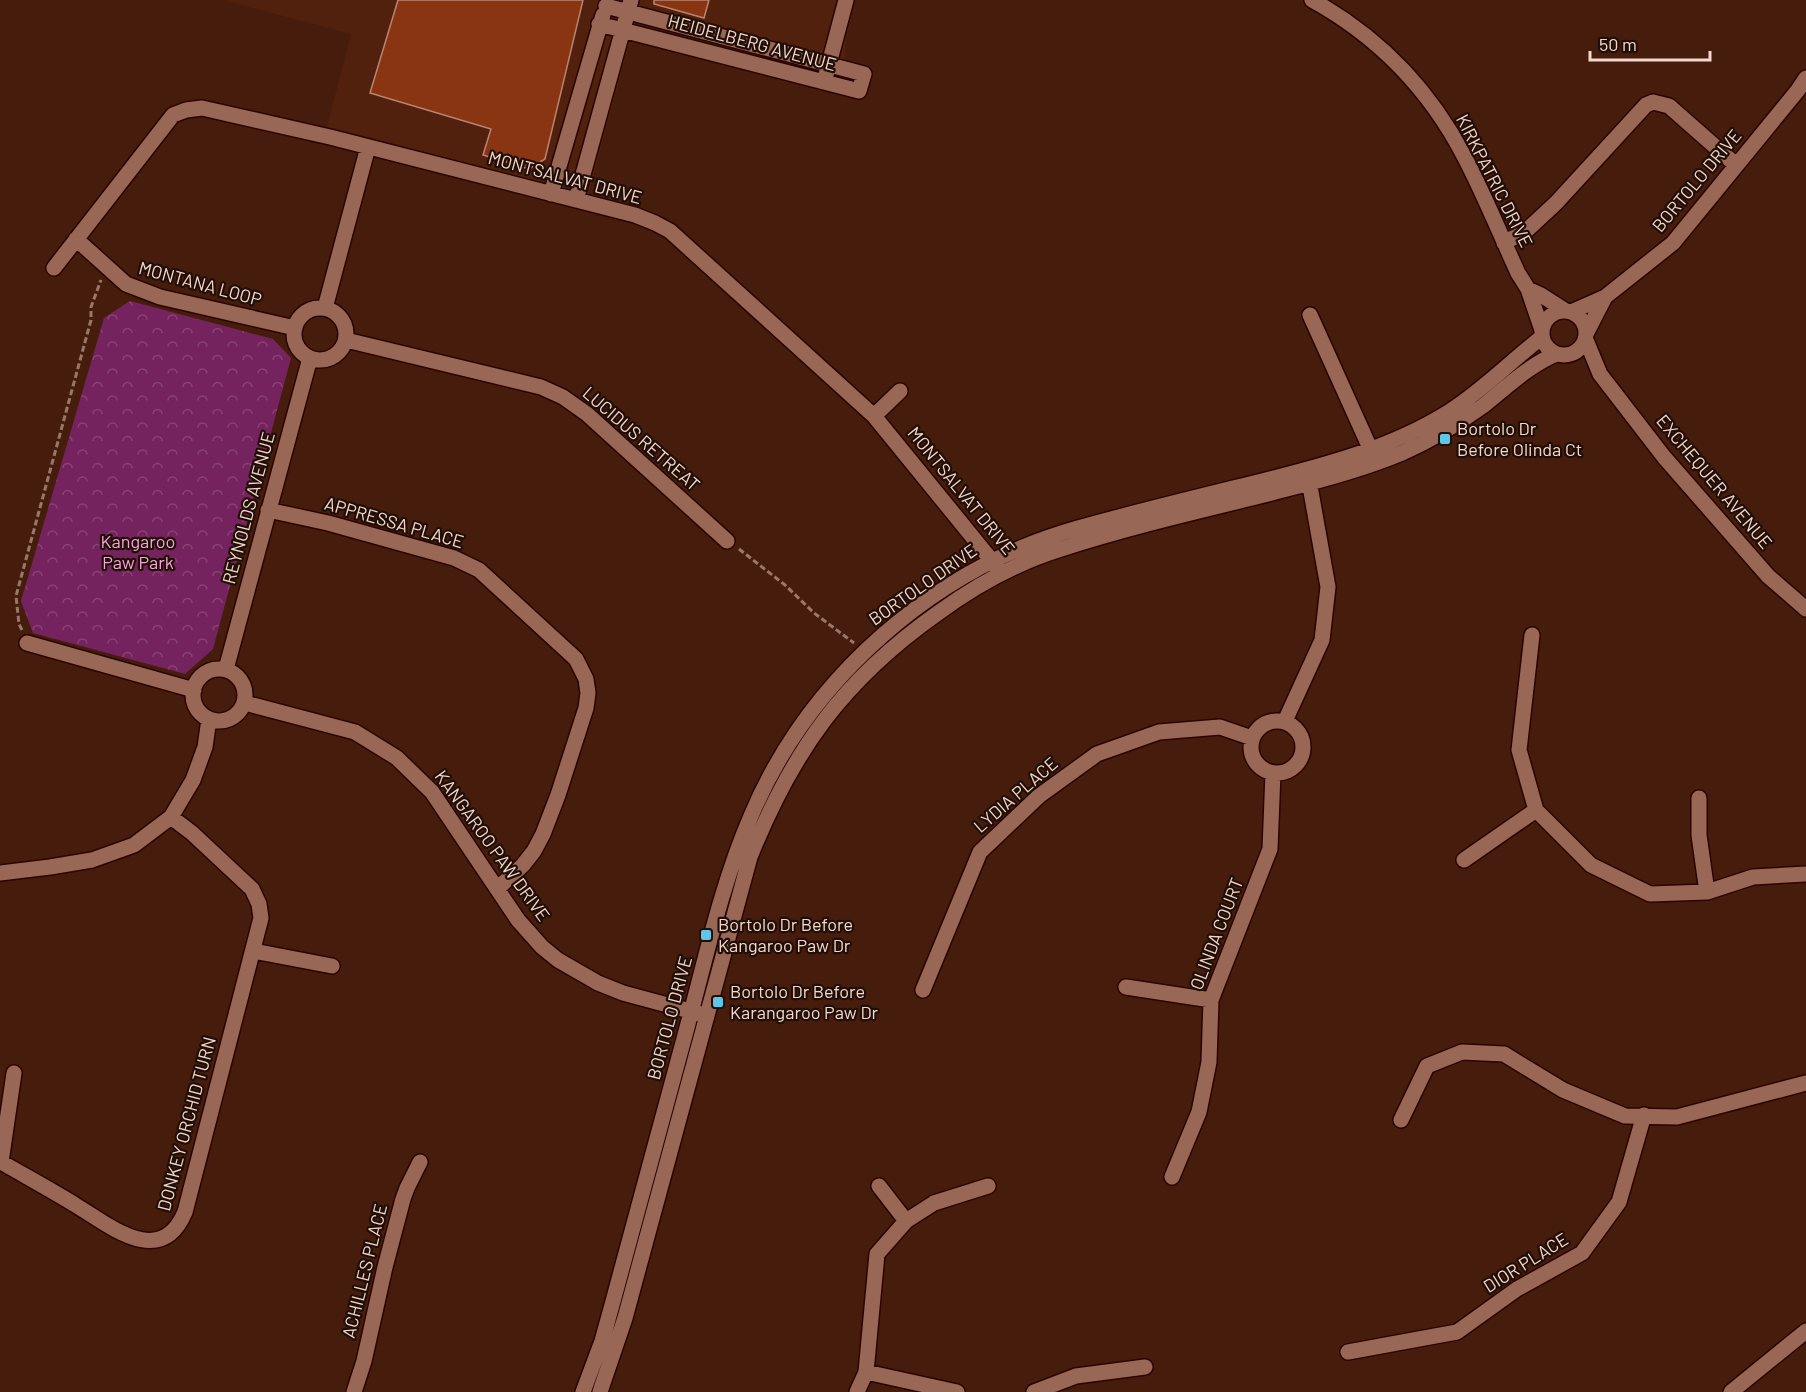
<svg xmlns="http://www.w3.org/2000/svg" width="1806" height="1392" font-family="Barlow,sans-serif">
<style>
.built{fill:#51210e}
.park{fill:url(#park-crowns)}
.building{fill:#8a3511;stroke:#b88572;stroke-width:1.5}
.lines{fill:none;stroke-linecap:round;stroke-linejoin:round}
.minor-casing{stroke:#2b0400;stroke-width:18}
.path{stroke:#997769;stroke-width:3;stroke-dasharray:6 3;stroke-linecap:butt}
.minor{stroke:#986756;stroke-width:15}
.poi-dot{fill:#5cc7e8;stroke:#200e07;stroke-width:2}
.labels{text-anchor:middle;stroke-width:4.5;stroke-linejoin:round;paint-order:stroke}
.street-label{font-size:18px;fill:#f4d8cd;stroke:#200e07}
.poi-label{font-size:18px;fill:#f4d8cd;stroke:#200e07;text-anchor:start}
.park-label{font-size:18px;fill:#f4a6d8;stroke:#200e07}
</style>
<defs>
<pattern id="park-crowns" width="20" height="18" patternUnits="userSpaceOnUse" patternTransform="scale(1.5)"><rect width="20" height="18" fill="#75235e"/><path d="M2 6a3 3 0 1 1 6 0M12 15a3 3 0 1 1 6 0" fill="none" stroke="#894274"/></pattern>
</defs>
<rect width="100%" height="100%" fill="#461d0d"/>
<!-- built -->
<path class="built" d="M223,0H848L844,77L636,19L584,210L323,142L351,34Z"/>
<!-- park -->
<path class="park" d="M130,301L273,339L291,358L213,649L185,674L33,633L21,601L104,318Z"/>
<!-- building -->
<path class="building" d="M398,0H583L545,159L529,169L483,155L491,129L370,93Z
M654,0H709L704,18L654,4Z"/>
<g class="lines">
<defs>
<path id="minor" d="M1312,0C1379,37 1429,89 1464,156C1484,194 1500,234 1518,273L1528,289L1542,330
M599,24L859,91L864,74L606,6
M826,75L846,0
M551,194L603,15
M576,200L631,0
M76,239L126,284L160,297L295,328
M1504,243L1527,230L1556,203L1646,105L1653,102L1669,106L1736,165
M54,268L173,115L186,110L202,108L330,137L635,215L655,223L670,231L874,416L997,567
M1528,289L1541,295L1566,311
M294 334a26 26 0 1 1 52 0a26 26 0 1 1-52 0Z
M325,308L368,147
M1542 333a22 22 0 1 1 44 0a22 22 0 1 1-44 0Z
M1571,312L1605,297L1673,243L1798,90L1806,78
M1310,315L1374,457
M1587,332L1605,297
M346,340L541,387L563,397L587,414L727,541
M1586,340L1600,374L1664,457L1768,576L1806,609
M874,416L900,391
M268,510L328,523L454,558L479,570L576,659L586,679L588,693L586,708L558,795L543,834L534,851L523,865L497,889
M1532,635L1519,750L1536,810L1591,865L1650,894L1707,892L1753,877L1806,874
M27,643L194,690
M193 695a26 26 0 1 1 52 0a26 26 0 1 1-52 0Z
M226,669L310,358
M245,703L355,732L397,758L432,792L518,920L542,947L558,960L598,983L623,993L701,1014
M1285,721L1322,640L1328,587L1308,475
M1251 747a26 26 0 1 1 52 0a26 26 0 1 1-52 0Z
M1699,798V835L1707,892
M1464,860L1536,810
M0,873L50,867L92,860L134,845L171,817L193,780L205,747L209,719
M254,951L332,966
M1126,987L1211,1000
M923,990L980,852L1039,796L1097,754L1159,732L1220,727L1252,738
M14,1073L1,1162C27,1177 53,1191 77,1206C110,1226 161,1269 185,1212L261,918L259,904L252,889L192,833L171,817
M1401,1120L1427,1066L1462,1052L1504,1054L1563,1090L1625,1116L1677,1117L1806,1083
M1172,1177L1199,1112L1209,1062L1211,1000L1270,849L1273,773
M879,1186L906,1221
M1348,1352L1457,1332L1517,1289L1582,1253L1619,1202L1644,1115
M866,1372L957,1392
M354,1392L364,1361L385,1267L403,1199L407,1188L420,1162
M583,1392L602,1341L612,1305C636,1215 661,1125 685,1035C705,962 721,885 751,816C809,678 935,568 1078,528C1135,512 1193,498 1250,484C1319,467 1390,449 1450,411C1483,390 1511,361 1542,337
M600,1392L625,1318L750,857C793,750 843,680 938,613C976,585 1016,563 1061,549C1129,527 1199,511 1268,494C1313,482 1359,471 1402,453C1430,441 1458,424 1483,406C1507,387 1528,366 1556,354
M857,1392L866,1372L877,1254L906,1221L934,1203L988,1186
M1034,1392L1076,1376L1145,1367
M1731,1392L1806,1331"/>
</defs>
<!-- minor casing -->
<use href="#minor" class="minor-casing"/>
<!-- path -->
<path class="path" d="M739,549L785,585L814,613L854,643
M22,630L19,624L16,596L91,320V307L101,280"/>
<!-- minor -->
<use href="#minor" class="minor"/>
</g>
<!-- markers -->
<g class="poi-dot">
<rect x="1439" y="433" width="12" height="12" rx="3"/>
<rect x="700" y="929" width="12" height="12" rx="3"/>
<rect x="712" y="996" width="12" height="12" rx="3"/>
</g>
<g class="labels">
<!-- street labels -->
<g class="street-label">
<text transform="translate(752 43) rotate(15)" y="6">HEIDELBERG AVENUE</text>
<text transform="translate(565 178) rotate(15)" y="6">MONTSALVAT DRIVE</text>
<text transform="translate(1494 181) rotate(63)" y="6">KIRKPATRIC DRIVE</text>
<text transform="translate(1697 181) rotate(-50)" y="6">BORTOLO DRIVE</text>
<text transform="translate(200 284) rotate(15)" y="6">MONTANA LOOP</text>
<text transform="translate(641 439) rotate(41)" y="6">LUCIDUS RETREAT</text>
<text transform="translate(1714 482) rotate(50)" y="6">EXCHEQUER AVENUE</text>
<text transform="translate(961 491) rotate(51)" y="6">MONTSALVAT DRIVE</text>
<text transform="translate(249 508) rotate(-75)" y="6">REYNOLDS AVENUE</text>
<text transform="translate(394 523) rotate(16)" y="6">APPRESSA PLACE</text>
<text transform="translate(923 585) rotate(-35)" y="6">BORTOLO DRIVE</text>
<text transform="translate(1016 795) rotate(-41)" y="6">LYDIA PLACE</text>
<text transform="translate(492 846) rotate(54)" y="6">KANGAROO PAW DRIVE</text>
<text transform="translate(1217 934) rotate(-69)" y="6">OLINDA COURT</text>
<text transform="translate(670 1018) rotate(-75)" y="6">BORTOLO DRIVE</text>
<text transform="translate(187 1124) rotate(-75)" y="6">DONKEY ORCHID TURN</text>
<text transform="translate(1526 1263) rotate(-32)" y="6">DIOR PLACE</text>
<text transform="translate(365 1271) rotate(-76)" y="6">ACHILLES PLACE</text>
</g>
<!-- poi labels -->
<g class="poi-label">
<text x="1457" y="435">Bortolo Dr<tspan x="1457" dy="21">Before Olinda Ct</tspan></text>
<text x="718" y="931">Bortolo Dr Before<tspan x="718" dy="21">Kangaroo Paw Dr</tspan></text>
<text x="730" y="998">Bortolo Dr Before<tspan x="730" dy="21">Karangaroo Paw Dr</tspan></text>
</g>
<!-- park labels -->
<g class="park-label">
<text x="138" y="548">Kangaroo<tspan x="138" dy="21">Paw Park</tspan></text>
</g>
</g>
<!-- scale -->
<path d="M1590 51v9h120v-9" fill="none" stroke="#f4d8cd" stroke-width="3"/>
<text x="1599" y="51" font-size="18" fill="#f4d8cd" stroke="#200e07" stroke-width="4.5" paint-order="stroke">50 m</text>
</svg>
